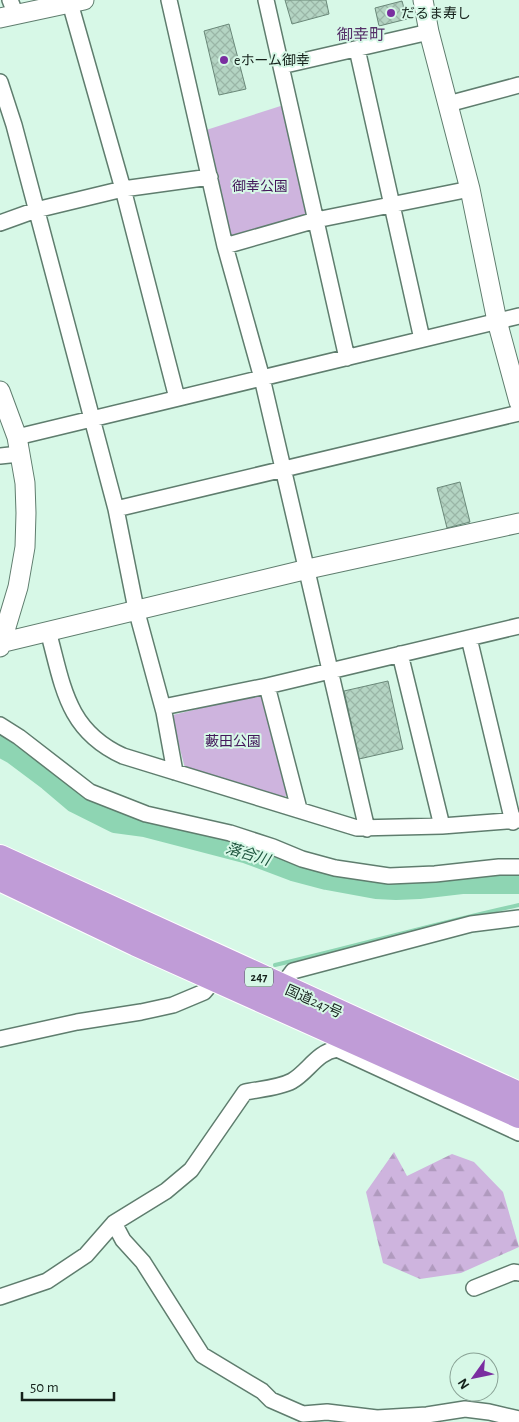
<svg xmlns="http://www.w3.org/2000/svg" width="519" height="1422" font-family="'Alegreya Sans','Noto Sans JP',sans-serif">
<style>
.forest{fill:url(#forest-firs)}
.park{fill:#ceb4de}
.lines{fill:none;stroke-linecap:round;stroke-linejoin:round}
.stream{stroke:#8ed5b3;stroke-width:4}
.river{stroke:#8ed5b3;stroke-width:22}
.building{fill:url(#building-cross-hatch);stroke:#6a8879}
.minor-casing{stroke:#5f7d6e;stroke-width:18}
.tertiary-casing{stroke:#5f7d6e;stroke-width:21}
.trunk-casing{stroke:#fff;stroke-width:26}
.minor{stroke:#fff;stroke-width:15}
.tertiary{stroke:#fff;stroke-width:19}
.trunk{stroke:#c09cd7;stroke-width:24}
.poi-dot{fill:#7a2ea0;stroke:#d7f8e7;stroke-width:2}
.labels{text-anchor:middle;stroke-width:4;stroke-linejoin:round;paint-order:stroke}
.shield{fill:#d7f8e7;stroke:#4f6258;stroke-width:1}
.shield-label{font-size:12px;font-weight:bold;fill:#15211b}
.poi-label{font-size:14px;fill:#15211b;stroke:#d7f8e7;text-anchor:start}
.park-label{font-size:14px;fill:#43175a;stroke:#d7f8e7}
.street-label{font-size:14px;fill:#15211b;stroke:#d7f8e7}
.water-label{font-size:15px;font-style:italic;fill:#1d543d;stroke:#d7f8e7}
.quarter-label{font-size:16px;fill:#553169;stroke:#d7f8e7}
</style>
<defs>
<pattern id="forest-firs" width="22" height="20" patternUnits="userSpaceOnUse" patternTransform="scale(1.25)"><rect width="22" height="20" fill="#ceb4de"/><path d="M5 1l3.5 6h-7zM16 11l3.5 6h-7z" fill="#b09abe"/></pattern>
<pattern id="building-cross-hatch" width="8" height="8" patternUnits="userSpaceOnUse" patternTransform="scale(1.25)"><rect width="8" height="8" fill="#b4d4c3"/><path d="M0 0l8 8M0 8l8-8" fill="none" stroke="#9ab6a7"/></pattern>
</defs>
<rect width="100%" height="100%" fill="#d7f8e7"/>
<!-- forest -->
<path class="forest" d="M394,1152L407,1176L452,1154L474,1162L503,1192L519,1247L461,1273L420,1279L383,1263L366,1192Z"/>
<!-- park -->
<path class="park" d="M290,103L316,220L225,246L200,132Z
M262,693L288,794L283,798L185,768L172,719L173,715Z"/>
<g class="lines">
<!-- stream -->
<path class="stream" d="M275,965C357,946 437,923 519,905"/>
<!-- river -->
<path class="river" d="M0,746L13,753L49,780L75,802L115,822L145,826L245,852L293,870L327,879L376,888L396,889L419,888L462,883H519"/>
</g>
<!-- building -->
<path class="building" d="M285,0H326L329,14L292,24Z
M402,1L407,19L379,26L375,8Z
M229,24L246,89L219,95L204,31Z
M460,482L470,522L447,528L437,488Z
M388,681L403,749L359,759L344,691Z"/>
<g class="lines">
<defs>
<path id="minor" d="M10,0L16,15
M169,0L225,246L262,378L367,829
M266,0L347,358
M70,3L123,189L177,398
M357,49L422,339
M281,66L429,32
M0,82L14,125L116,509L136,609L164,712L175,772
M448,104L519,85
M0,223L36,210L123,189L210,177
M225,246L316,220L470,189
M17,437L519,316
M0,456L19,454
M116,509L519,413
M48,631C63,685 66,730 123,756L357,828L442,826L519,820
M469,638L513,822
M400,654L442,826
M267,686L299,809
M163,707L267,686L519,626
M0,725L19,737L90,792L146,814L230,833L273,847L302,859L335,868L389,876L435,874L499,867H519
M281,987L293,971L471,924L519,918
M0,1039L77,1022L141,1012L173,1005L204,992L215,979
M114,1223L123,1240L143,1262L202,1355L262,1391L271,1400L303,1414L327,1412L377,1418L427,1415L465,1409L489,1412L519,1419
M474,1288L514,1272L519,1273
M0,1297L47,1281L86,1255L114,1223L166,1191L191,1170L245,1092C260,1089 279,1088 292,1081C308,1072 317,1052 337,1049L519,1133"/>
<path id="tertiary" d="M423,0L429,32L470,189L497,321L519,402
M0,18L84,0
M0,391L17,437L25,483L26,513L25,547L18,587L0,647
M0,643L308,569L519,523"/>
<path id="trunk" d="M0,857L519,1094
M0,879L136,944L519,1116"/>
</defs>
<!-- minor casing -->
<use href="#minor" class="minor-casing"/>
<!-- tertiary casing -->
<use href="#tertiary" class="tertiary-casing"/>
<!-- trunk casing -->
<use href="#trunk" class="trunk-casing"/>
<!-- minor -->
<use href="#minor" class="minor"/>
<!-- tertiary -->
<use href="#tertiary" class="tertiary"/>
<!-- trunk -->
<use href="#trunk" class="trunk"/>
</g>
<!-- markers -->
<g class="poi-dot">
<circle cx="391" cy="13" r="5"/>
<circle cx="224" cy="60" r="5"/>
</g>
<g class="labels">
<!-- shield labels -->
<rect class="shield" x="245" y="967.5" width="28" height="19" rx="4"/>
<g class="shield-label">
<text x="259" y="981">247</text>
</g>
<!-- poi labels -->
<g class="poi-label">
<text x="401" y="18">だるま寿し</text>
<text x="234" y="65">eホーム御幸</text>
</g>
<!-- park labels -->
<g class="park-label">
<text x="260" y="191">御幸公園</text>
<text x="233" y="746">藪田公園</text>
</g>
<!-- street labels -->
<g class="street-label">
<text transform="translate(314 1001) rotate(24)" y="5">国道247号</text>
</g>
<!-- water labels -->
<g class="water-label">
<text transform="translate(248 854) rotate(17)" y="5">落合川</text>
</g>
<!-- quarter labels -->
<g class="quarter-label">
<text x="361" y="40">御幸町</text>
</g>
</g>
<!-- north arrow -->
<g transform="translate(474 1377) rotate(237)"><circle r="24" fill="#d7f8e7" stroke="#89a295"/>
<path d="M0-4L9 19L0 12L-9 19Z" fill="#7a2ea0"/>
<text y="-8" font-size="14" font-weight="bold" text-anchor="middle" fill="#15211b">N</text>
</g>
<!-- scale -->
<path d="M22 1392v8h92v-8" fill="none" stroke="#15211b" stroke-width="2.5"/>
<text x="30" y="1392" font-size="15" fill="#15211b" stroke="#d7f8e7" stroke-width="4" paint-order="stroke">50 m</text>
</svg>
